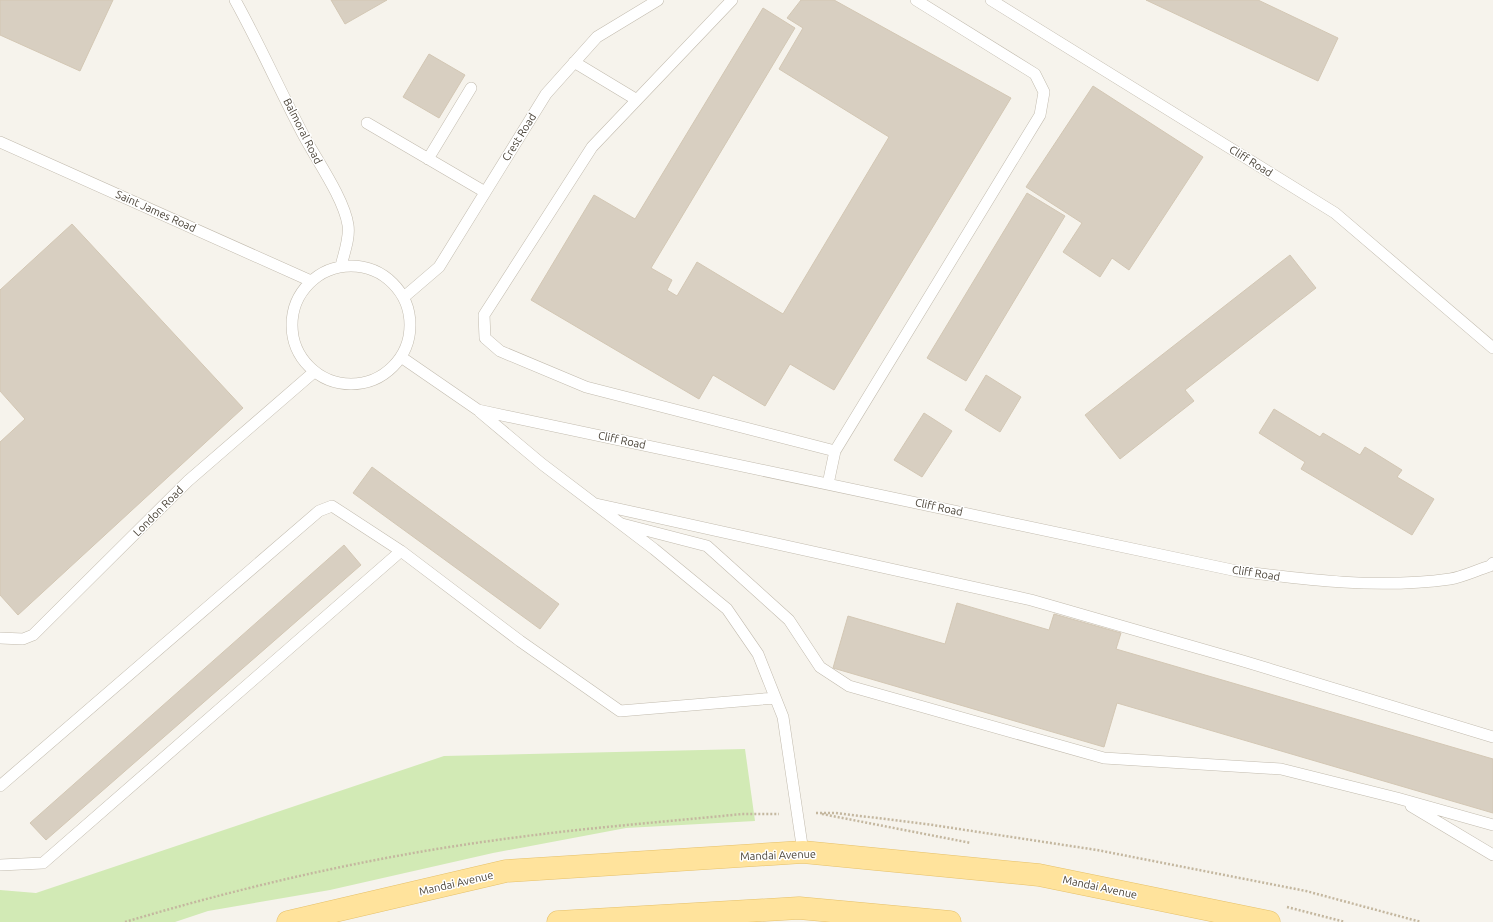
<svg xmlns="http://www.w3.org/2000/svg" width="1493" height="922" font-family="Ubuntu,sans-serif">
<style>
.green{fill:#d2eab5}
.building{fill:#d8cfc1;stroke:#d3c7b4}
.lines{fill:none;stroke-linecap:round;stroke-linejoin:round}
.lane-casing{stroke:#c2bbae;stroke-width:12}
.primary-casing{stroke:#e6c16a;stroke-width:23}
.path{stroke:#c4b79f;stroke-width:2.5;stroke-dasharray:2 2;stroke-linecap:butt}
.lane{stroke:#fff;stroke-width:11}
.primary{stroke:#ffe39c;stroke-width:22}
.labels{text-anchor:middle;stroke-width:3;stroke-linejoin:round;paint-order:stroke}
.street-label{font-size:11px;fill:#4b4439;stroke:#fff}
</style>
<rect width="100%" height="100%" fill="#f6f3ec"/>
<!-- green -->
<path class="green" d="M745,749L755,821L626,828L493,853L330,890L208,911L175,922H0V890L36,893L444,756Z"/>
<!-- building -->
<path class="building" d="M0,0H113L80,71L0,35Z
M331,0H387L345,24Z
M801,0H834L1011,98L834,390L790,364L765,406L713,375L699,399L531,300L594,195L635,219L763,8L795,28L651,268L672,280L667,290L677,296L697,262L783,314L889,137L779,69L803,28L787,18Z
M1146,0H1258L1338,38L1318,81Z
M429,54L465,75L439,118L403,97Z
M1093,86L1203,157L1129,270L1112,258L1100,277L1063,252L1082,223L1026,187Z
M1027,193L1065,216L966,381L927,358Z
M72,224L243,408L18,615L0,595V442L25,419L0,391V290Z
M1290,255L1316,288L1185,390L1194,401L1120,459L1085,415Z
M986,375L1021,397L1000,432L965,410Z
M1274,409L1320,437L1323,433L1360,455L1365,447L1402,470L1397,477L1434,499L1412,535L1301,469L1305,462L1259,433Z
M924,413L952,431L922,477L894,460Z
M372,467L559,604L540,629L353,493Z
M344,545L361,565L46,840L30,823Z
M957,603L1049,630L1054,614L1121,633L1116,649L1493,759V813L1117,703L1104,747L833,668L848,616L945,644Z"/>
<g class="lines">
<defs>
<path id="lane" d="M235,0C260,45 281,93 305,138C318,162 344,199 348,225C350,238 344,253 341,266
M732,0L592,147L484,315L485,338L500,351L586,387L835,451L828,484
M991,0L1335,213L1493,348
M574,62L637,100
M367,123L485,192
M0,142L311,281
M428,159L471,88
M292 325a59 59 0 1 1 118 0a59 59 0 1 1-118 0Z
M404,297L439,267L546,94L597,37L658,0
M401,357L478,410L1237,571C1307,580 1379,589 1450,579C1463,577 1477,570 1490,566L1493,563
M480,412L542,464L654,549L727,609L758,654L783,717L803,852
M835,451L1040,115L1044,92L1035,74L916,0
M596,504L1031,600L1243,661L1493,737
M622,524L707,546L789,620L820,667L849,686L1104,758L1281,769L1397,798L1493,825
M0,638L23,639L33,635L188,481L314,372
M0,786L319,511L332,506L401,551L520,641L620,711L775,698
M1411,806L1493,855
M0,865L43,863L401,551"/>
<path id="primary" d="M288,922L506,871L803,852L1039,875L1269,922
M558,922L799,908L950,922"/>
</defs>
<!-- lane casing -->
<use href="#lane" class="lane-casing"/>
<!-- primary casing -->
<use href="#primary" class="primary-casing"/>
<!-- path -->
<path class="path" d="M816,813H836L926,824L1097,850L1306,891L1421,922
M822,814L971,843
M1287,907L1345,922
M125,922C249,885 376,856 504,839C583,828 663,822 742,814H779"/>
<!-- lane -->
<use href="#lane" class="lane"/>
<!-- primary -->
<use href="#primary" class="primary"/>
</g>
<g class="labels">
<!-- street labels -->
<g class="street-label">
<text transform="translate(303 131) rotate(63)" y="4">Balmoral Road</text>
<text transform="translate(519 137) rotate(-58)" y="4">Crest Road</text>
<text transform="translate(1251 161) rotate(32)" y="4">Cliff Road</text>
<text transform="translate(156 211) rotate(24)" y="4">Saint James Road</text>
<text transform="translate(622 440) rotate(12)" y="4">Cliff Road</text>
<text transform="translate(939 507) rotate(12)" y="4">Cliff Road</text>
<text transform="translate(158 511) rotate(-45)" y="4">London Road</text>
<text transform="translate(1256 573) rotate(9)" y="4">Cliff Road</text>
<text transform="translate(778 855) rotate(-2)" y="4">Mandai Avenue</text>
<text transform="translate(456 883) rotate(-13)" y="4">Mandai Avenue</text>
<text transform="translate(1100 887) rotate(12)" y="4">Mandai Avenue</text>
</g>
</g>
</svg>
